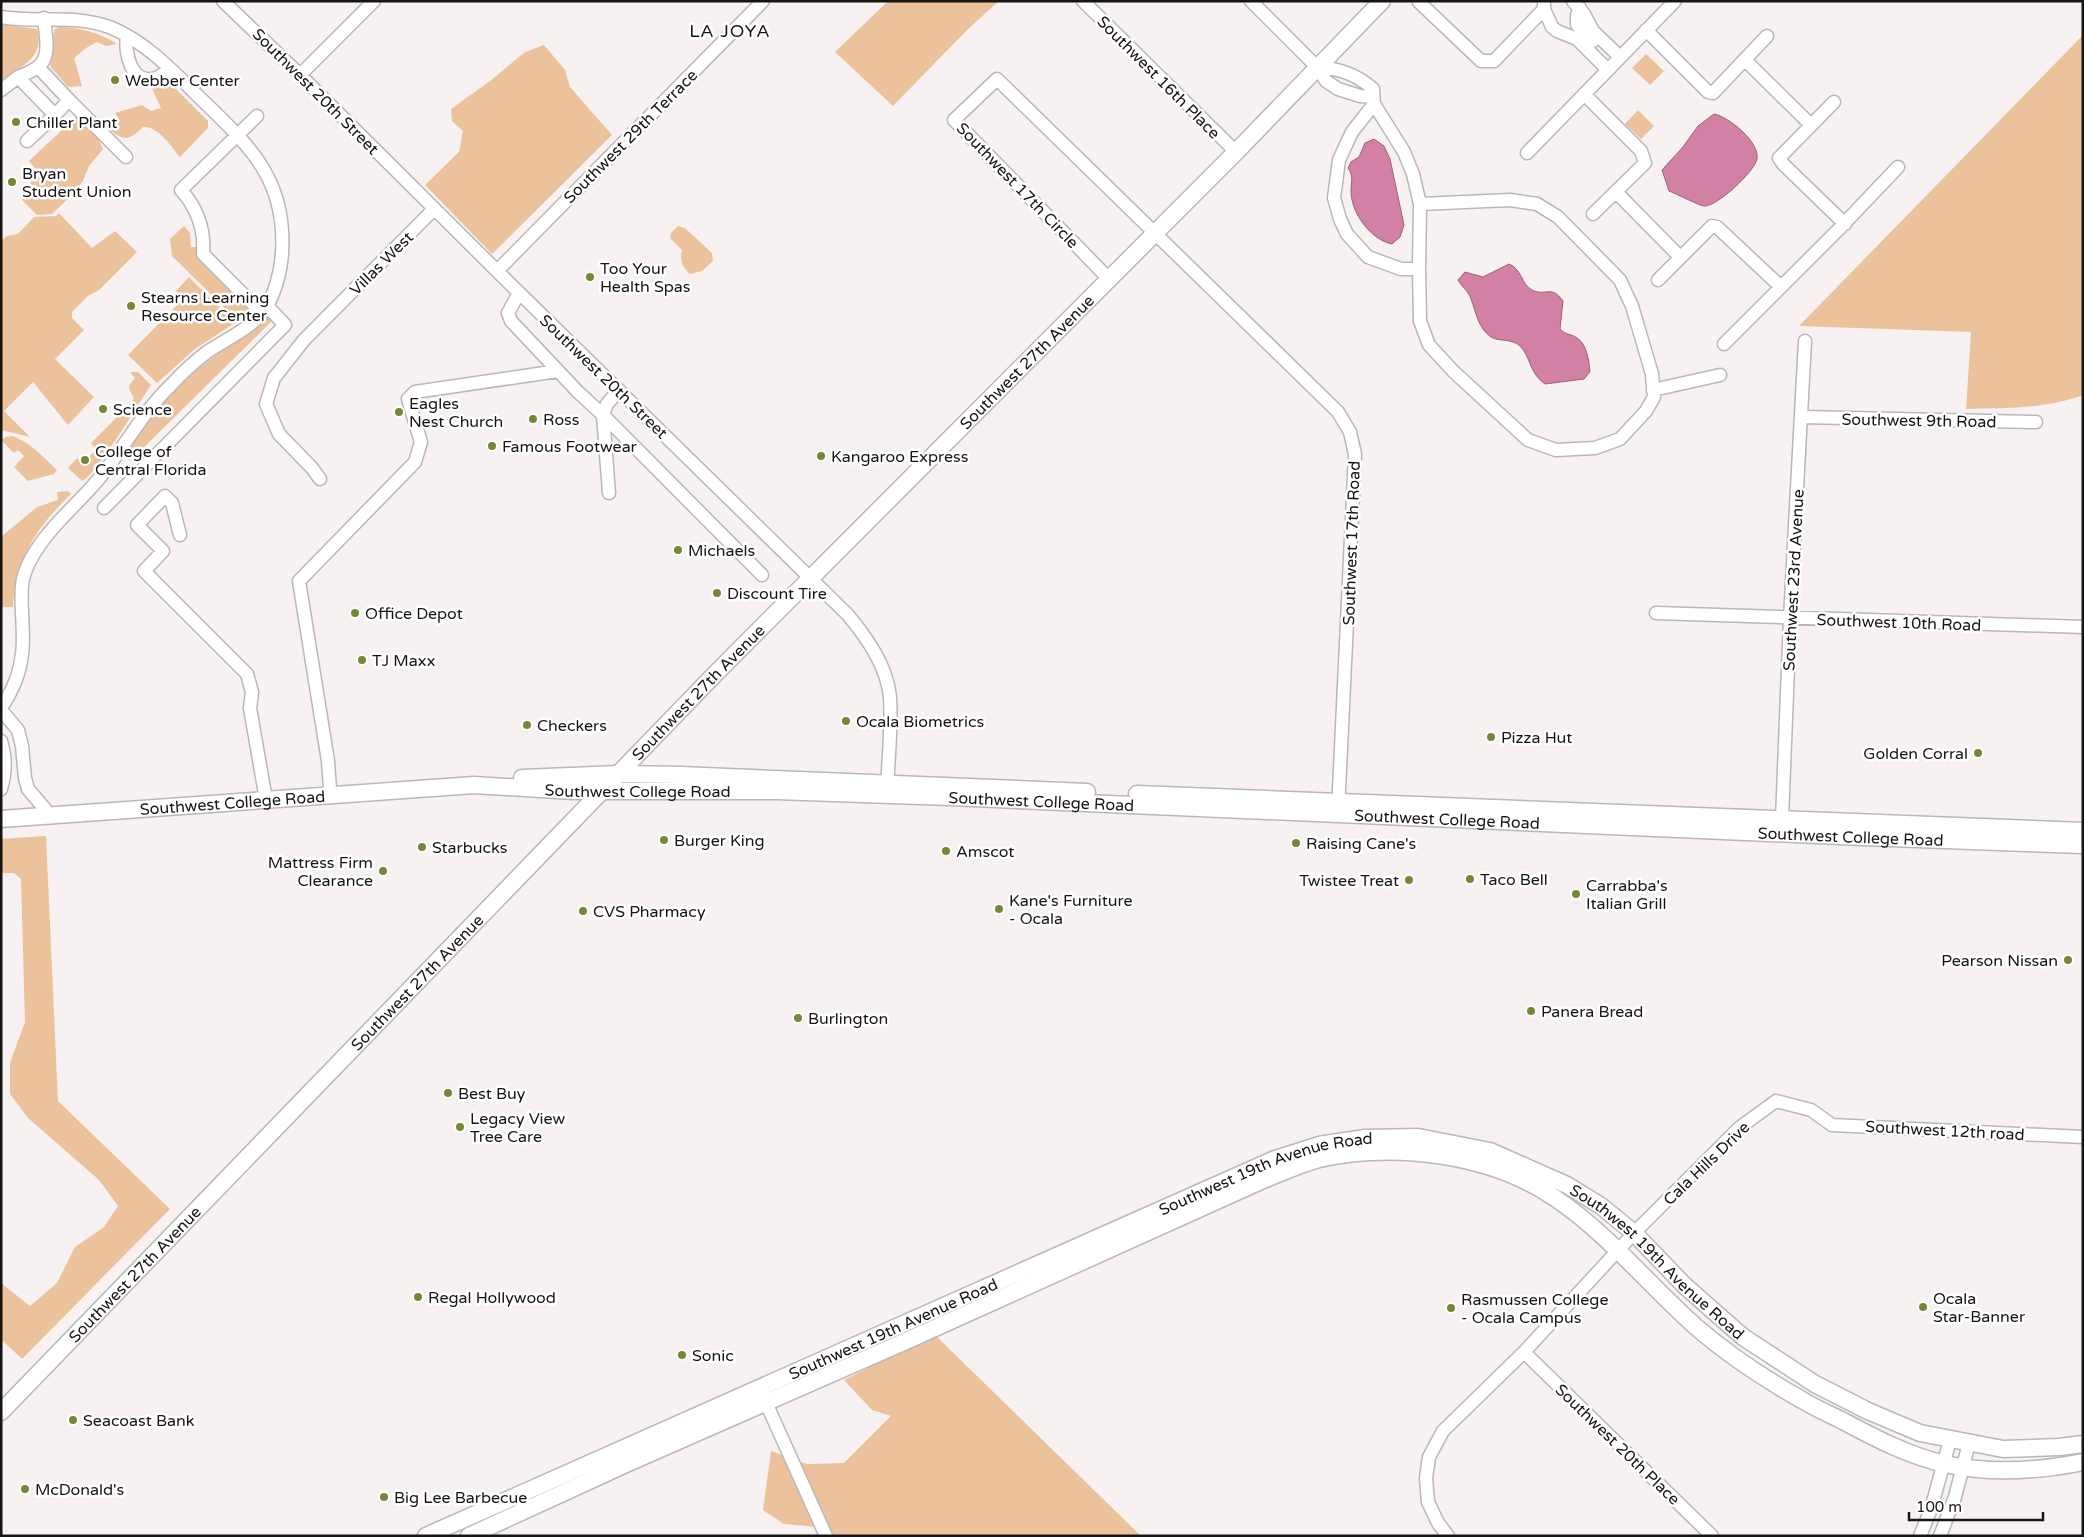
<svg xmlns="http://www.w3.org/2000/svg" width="2084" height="1537" font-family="'Varela Round',sans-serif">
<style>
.green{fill:#ebc29b}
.water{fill:#d280a4;stroke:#9a6079}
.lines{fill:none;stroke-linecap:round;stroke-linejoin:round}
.minor-casing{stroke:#bcb7b7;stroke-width:15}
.major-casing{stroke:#bcb7b7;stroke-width:19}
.minor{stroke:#fff;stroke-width:12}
.major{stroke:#fff;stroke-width:16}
.poi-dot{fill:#758838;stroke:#fff;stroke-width:2}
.labels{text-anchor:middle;stroke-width:5;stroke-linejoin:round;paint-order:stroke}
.street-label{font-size:16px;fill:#161514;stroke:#fff}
.poi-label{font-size:16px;fill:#161514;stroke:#fff;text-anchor:start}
.neighbourhood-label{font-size:18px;letter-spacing:1px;fill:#161514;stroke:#fff}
</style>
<rect width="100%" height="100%" fill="#f7f2f1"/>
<!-- green -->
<path class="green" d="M888,1H999L968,29L893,106L835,52Z
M1,24L37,29C46,57 21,67 1,80Z
M59,27C79,27 100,33 117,44L106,46L97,42L86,48L74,58L82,86L68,87L50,66L52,39L55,29Z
M2083,35V395C2046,409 2005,408 1966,409L1971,332L1799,326Z
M544,45L565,70L570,87L612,135L492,254L425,185L459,152L463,131L452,121L451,109L490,81L525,52Z
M1646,54L1664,71L1650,85L1632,68Z
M166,79L208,121V128L180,157C171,146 158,126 143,127C127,143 122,140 105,126L120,121L115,113L142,105L151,111L161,108L149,82Z
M1638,110L1654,126L1641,139L1625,124Z
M78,115L96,134L103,149L89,166L83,181L74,193L52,214L37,215L22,200L31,182L41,175L29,161Z
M59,213L92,248L115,231L137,252L99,290L88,296L72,312V318L84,330L55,359L94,397L68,425L33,382L4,411L30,437L1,430V241L7,236L18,234L34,217L56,216Z
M184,226L190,233L191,247H199L248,305L250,310L237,320L172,256L170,239Z
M678,226L685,228L712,253L713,261L702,271L690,274C683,267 679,261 682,250L670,238L671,233Z
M189,277L233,321V324L195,349L157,383L128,355L183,299L176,291Z
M270,316L273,320L130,461L124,456C136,437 148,417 164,400C195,368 233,343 270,316Z
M130,372H138L151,385C140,401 96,476 82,481L68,468L77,458L83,463L96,449L91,443L132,402L134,398L130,391L129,386L135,378Z
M13,436C31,443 43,457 57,470L54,474L28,481L14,467L24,456L18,450L14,453L1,440L6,437Z
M68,491L71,494C37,527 16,558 13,607H1V537L37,507L58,500L57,492Z
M46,836L58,1101L170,1209L22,1359L1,1339V1283L30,1306L57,1283L75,1247L104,1227L118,1206L99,1180L28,1118L10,1094V1063L25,1022L21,879L14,873H1V839Z
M935,1335L1141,1536H825L830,1528L784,1524L763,1510L771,1451L807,1464L844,1463L891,1416L872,1410L844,1380Z"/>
<!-- water -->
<path class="water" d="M1714,114C1729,117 1760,142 1757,159C1755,171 1717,207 1704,206C1700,206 1675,193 1669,191L1662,170L1683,147L1698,126Z
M1374,139L1384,146L1390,159L1404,225L1400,237L1392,244C1371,240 1351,213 1351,191C1351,182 1354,176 1348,168L1351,162L1359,157L1365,143Z
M1509,264C1522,269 1521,284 1532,290C1546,297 1551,284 1563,301L1560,329C1567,336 1570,333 1577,338C1587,344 1589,361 1590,372L1584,379L1545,384C1529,373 1531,357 1520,346C1512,338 1499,342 1491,337C1478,328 1476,312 1471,299C1469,292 1462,287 1458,280L1465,272L1483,277Z"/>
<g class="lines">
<defs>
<path id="minor" d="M223,1L300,75L497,271L848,615C867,638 887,666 890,697C892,728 888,760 887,791
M1083,1L1236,152
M1251,1L1317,67L1326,81L1338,89L1360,96L1373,97
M1573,1L1584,14L1593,31L1620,57
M1419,2L1481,61H1494L1544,9
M1544,3V9L1552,27L1557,31L1577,39L1608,70
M1580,8L1577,15V25L1593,41
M1,17C39,24 73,13 112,28C145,42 171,69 196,94C246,143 287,176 282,253C281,271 275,294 265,309C251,329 226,339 207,352C194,362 182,373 171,385C141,414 123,450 97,481C80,501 60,518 44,539C35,551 23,570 22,586C20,609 25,632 22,654C20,674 12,692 1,708
M1646,30L1708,92L1713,93L1767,36
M127,36C124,54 132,86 156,78C161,76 166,72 171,70
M1745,60L1811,125
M38,67L69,100L55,115L18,77C25,74 34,71 40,65C51,55 45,32 44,18
M1317,67C1337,68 1358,75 1373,89L1374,104L1352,132L1339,160L1334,198L1340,219L1347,234L1368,257L1401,269H1419L1420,321L1429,345L1454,372L1528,440L1556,450L1595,448L1620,439L1646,411L1654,397L1652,374L1632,306L1620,280L1558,217L1537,204L1510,200L1420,204L1413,174L1404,152L1374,104
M300,75L374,1
M1,90L18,77
M1584,94L1641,151L1645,163L1593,214
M69,100L126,157
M1834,102L1779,158L1783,164L1845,224
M257,116L181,190C198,209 205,229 203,254L262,313
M27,141L55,115
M1527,153L1675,1
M1616,192L1680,257
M1419,269L1420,204
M497,271L763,1
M1109,279L954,120L997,79L1338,412L1350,432L1355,454L1338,811
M1658,280L1712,226L1717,227L1780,286
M519,293L508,313L511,321L578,392L603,415L762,575
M1724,344L1838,230L1898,167
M1653,390L1720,375
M1802,417L2036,422
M320,479L312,468L279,434L266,404L274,378L304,340L434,209
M609,493L603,415L607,404L619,390
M104,508L285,325L267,306
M180,535L172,503L165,496L137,525L163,551L144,571L247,674L252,692L250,708L265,794
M1656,613L2083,627
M1,710L18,730L22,746L25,778L28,789L46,810
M1,741C6,758 6,771 1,789
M330,789L328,761L299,581L415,462L421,442L408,399L415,392L558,371
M1782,819L1790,618L1805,341
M1524,1352L1712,1536
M763,1396L826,1536
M1448,1536L1438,1523L1428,1502L1426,1478L1429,1457L1443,1431L1524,1352L1634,1233L1739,1128L1776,1101L1811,1110L1832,1125L2083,1137
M1920,1536L1931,1509L1950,1440
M1940,1536L1955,1497L1969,1443"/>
<g id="major">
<path d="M522,778L619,774L681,775L1087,792"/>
<path d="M1137,794L2083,831"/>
<path id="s1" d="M1,819L474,785L573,791H776L950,797L1862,837L2083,845"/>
<path id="s2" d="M1,1412L717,672L1236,152L1382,1"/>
<path id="s3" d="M426,1536L1275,1159L1319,1145L1365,1138L1418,1137L1490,1151L1567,1185L1601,1206L1634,1233L1685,1286L1743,1337L1815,1384L1868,1411L1920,1433L2003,1449L2059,1447L2083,1444"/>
<path d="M469,1536L628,1463L906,1341L1263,1180C1281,1173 1300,1164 1319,1159C1394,1142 1491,1154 1555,1198C1606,1232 1649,1285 1695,1326C1727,1354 1765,1379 1802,1400C1815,1408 1829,1414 1843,1421C1875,1438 1909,1456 1945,1464C1989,1474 2038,1471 2083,1462"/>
</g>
</defs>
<!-- minor casing -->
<use href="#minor" class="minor-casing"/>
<!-- major casing -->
<use href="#major" class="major-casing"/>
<!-- minor -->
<use href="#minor" class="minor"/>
<!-- major -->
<use href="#major" class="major"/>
</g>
<!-- markers -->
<g class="poi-dot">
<circle cx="115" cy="80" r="5"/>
<circle cx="16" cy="122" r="5"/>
<circle cx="12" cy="182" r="5"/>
<circle cx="590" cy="277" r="5"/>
<circle cx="131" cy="306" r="5"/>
<circle cx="103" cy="409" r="5"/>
<circle cx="399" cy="412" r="5"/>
<circle cx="533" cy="419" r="5"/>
<circle cx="492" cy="446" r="5"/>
<circle cx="821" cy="456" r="5"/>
<circle cx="85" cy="460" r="5"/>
<circle cx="678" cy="550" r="5"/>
<circle cx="717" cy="593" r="5"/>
<circle cx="355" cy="613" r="5"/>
<circle cx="362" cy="660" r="5"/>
<circle cx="846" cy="721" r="5"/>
<circle cx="527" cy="725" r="5"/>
<circle cx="1491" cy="737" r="5"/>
<circle cx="1978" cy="753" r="5"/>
<circle cx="664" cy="840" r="5"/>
<circle cx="1296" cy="843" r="5"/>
<circle cx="422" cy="847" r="5"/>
<circle cx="946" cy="851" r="5"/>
<circle cx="383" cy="871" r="5"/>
<circle cx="1470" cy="879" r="5"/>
<circle cx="1409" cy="880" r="5"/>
<circle cx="1576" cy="894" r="5"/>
<circle cx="999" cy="909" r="5"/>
<circle cx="583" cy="911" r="5"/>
<circle cx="2068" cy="960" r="5"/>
<circle cx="1531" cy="1011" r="5"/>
<circle cx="798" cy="1018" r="5"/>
<circle cx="448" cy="1093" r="5"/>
<circle cx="460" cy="1127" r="5"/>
<circle cx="418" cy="1297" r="5"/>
<circle cx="1923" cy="1307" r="5"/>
<circle cx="1451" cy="1308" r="5"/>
<circle cx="682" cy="1355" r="5"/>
<circle cx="73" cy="1420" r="5"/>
<circle cx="25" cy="1489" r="5"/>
<circle cx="384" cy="1497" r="5"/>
</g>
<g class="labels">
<!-- street labels -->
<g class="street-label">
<text transform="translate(1159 77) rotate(45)" y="6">Southwest 16th Place</text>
<text transform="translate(316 91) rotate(45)" y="6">Southwest 20th Street</text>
<text transform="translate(630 136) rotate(-45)" y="6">Southwest 29th Terrace</text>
<text transform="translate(1018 185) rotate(46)" y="6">Southwest 17th Circle</text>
<text transform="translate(381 263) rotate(-45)" y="6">Villas West</text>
<text dy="6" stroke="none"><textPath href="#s2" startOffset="1468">Southwest 27th Avenue</textPath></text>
<text transform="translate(604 376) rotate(44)" y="6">Southwest 20th Street</text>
<text transform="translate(1919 420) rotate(1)" y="6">Southwest 9th Road</text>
<text transform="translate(1351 543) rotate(-88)" y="6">Southwest 17th Road</text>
<text transform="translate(1793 580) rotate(-87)" y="6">Southwest 23rd Avenue</text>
<text transform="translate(1899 622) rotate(2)" y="6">Southwest 10th Road</text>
<text dy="6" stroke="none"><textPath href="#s2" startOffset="1002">Southwest 27th Avenue</textPath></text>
<text dy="6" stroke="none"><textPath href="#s1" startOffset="638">Southwest College Road</textPath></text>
<text dy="6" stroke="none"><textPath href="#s1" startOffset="1042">Southwest College Road</textPath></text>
<text dy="6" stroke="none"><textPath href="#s1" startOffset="232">Southwest College Road</textPath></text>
<text dy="6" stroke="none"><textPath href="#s1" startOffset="1448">Southwest College Road</textPath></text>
<text dy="6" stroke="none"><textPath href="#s1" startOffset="1852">Southwest College Road</textPath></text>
<text dy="6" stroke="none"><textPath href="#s2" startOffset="598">Southwest 27th Avenue</textPath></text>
<text transform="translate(1945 1130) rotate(3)" y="6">Southwest 12th road</text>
<text transform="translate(1706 1163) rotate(-44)" y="6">Cala Hills Drive</text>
<text dy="6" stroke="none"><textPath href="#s3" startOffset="916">Southwest 19th Avenue Road</textPath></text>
<text dy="6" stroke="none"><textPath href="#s3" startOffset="1351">Southwest 19th Avenue Road</textPath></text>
<text dy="6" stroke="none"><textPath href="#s2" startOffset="192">Southwest 27th Avenue</textPath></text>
<text dy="6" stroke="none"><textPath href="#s3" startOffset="511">Southwest 19th Avenue Road</textPath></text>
<text transform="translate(1618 1444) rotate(44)" y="6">Southwest 20th Place</text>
</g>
<!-- poi labels -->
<g class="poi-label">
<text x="125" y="86">Webber Center</text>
<text x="26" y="128">Chiller Plant</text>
<text x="22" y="179">Bryan<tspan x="22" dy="18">Student Union</tspan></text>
<text x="600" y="274">Too Your<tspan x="600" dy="18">Health Spas</tspan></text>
<text x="141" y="303">Stearns Learning<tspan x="141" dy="18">Resource Center</tspan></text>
<text x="409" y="409">Eagles<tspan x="409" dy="18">Nest Church</tspan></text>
<text x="113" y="415">Science</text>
<text x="543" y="425">Ross</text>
<text x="502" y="452">Famous Footwear</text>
<text x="95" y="457">College of<tspan x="95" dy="18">Central Florida</tspan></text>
<text x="831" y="462">Kangaroo Express</text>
<text x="688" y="556">Michaels</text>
<text x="727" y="599">Discount Tire</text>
<text x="365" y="619">Office Depot</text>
<text x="372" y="666">TJ Maxx</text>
<text x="856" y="727">Ocala Biometrics</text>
<text x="537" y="731">Checkers</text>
<text x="1501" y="743">Pizza Hut</text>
<text x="1968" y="759" text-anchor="end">Golden Corral</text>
<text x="674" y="846">Burger King</text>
<text x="1306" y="849">Raising Cane's</text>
<text x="432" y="853">Starbucks</text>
<text x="956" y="857">Amscot</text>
<text x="373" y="868" text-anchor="end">Mattress Firm<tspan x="373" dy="18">Clearance</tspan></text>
<text x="1480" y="885">Taco Bell</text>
<text x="1399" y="886" text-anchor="end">Twistee Treat</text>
<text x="1586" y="891">Carrabba's<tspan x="1586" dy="18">Italian Grill</tspan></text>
<text x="1009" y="906">Kane's Furniture<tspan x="1009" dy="18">- Ocala</tspan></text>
<text x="593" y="917">CVS Pharmacy</text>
<text x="2058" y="966" text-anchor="end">Pearson Nissan</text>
<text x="1541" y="1017">Panera Bread</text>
<text x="808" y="1024">Burlington</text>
<text x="458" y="1099">Best Buy</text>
<text x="470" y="1124">Legacy View<tspan x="470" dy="18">Tree Care</tspan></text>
<text x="428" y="1303">Regal Hollywood</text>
<text x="1933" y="1304">Ocala<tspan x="1933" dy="18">Star-Banner</tspan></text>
<text x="1461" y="1305">Rasmussen College<tspan x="1461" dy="18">- Ocala Campus</tspan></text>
<text x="692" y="1361">Sonic</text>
<text x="83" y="1426">Seacoast Bank</text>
<text x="35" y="1495">McDonald's</text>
<text x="394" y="1503">Big Lee Barbecue</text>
</g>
<!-- neighbourhood labels -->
<g class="neighbourhood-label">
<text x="730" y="37">LA JOYA</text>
</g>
</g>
<!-- border -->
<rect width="2084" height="1537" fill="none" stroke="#161514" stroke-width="5"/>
<!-- scale -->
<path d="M1909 1512v8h134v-8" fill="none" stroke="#161514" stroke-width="2.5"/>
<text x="1916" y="1512" font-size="15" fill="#161514" stroke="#ffffff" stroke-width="4" paint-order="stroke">100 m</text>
</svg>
